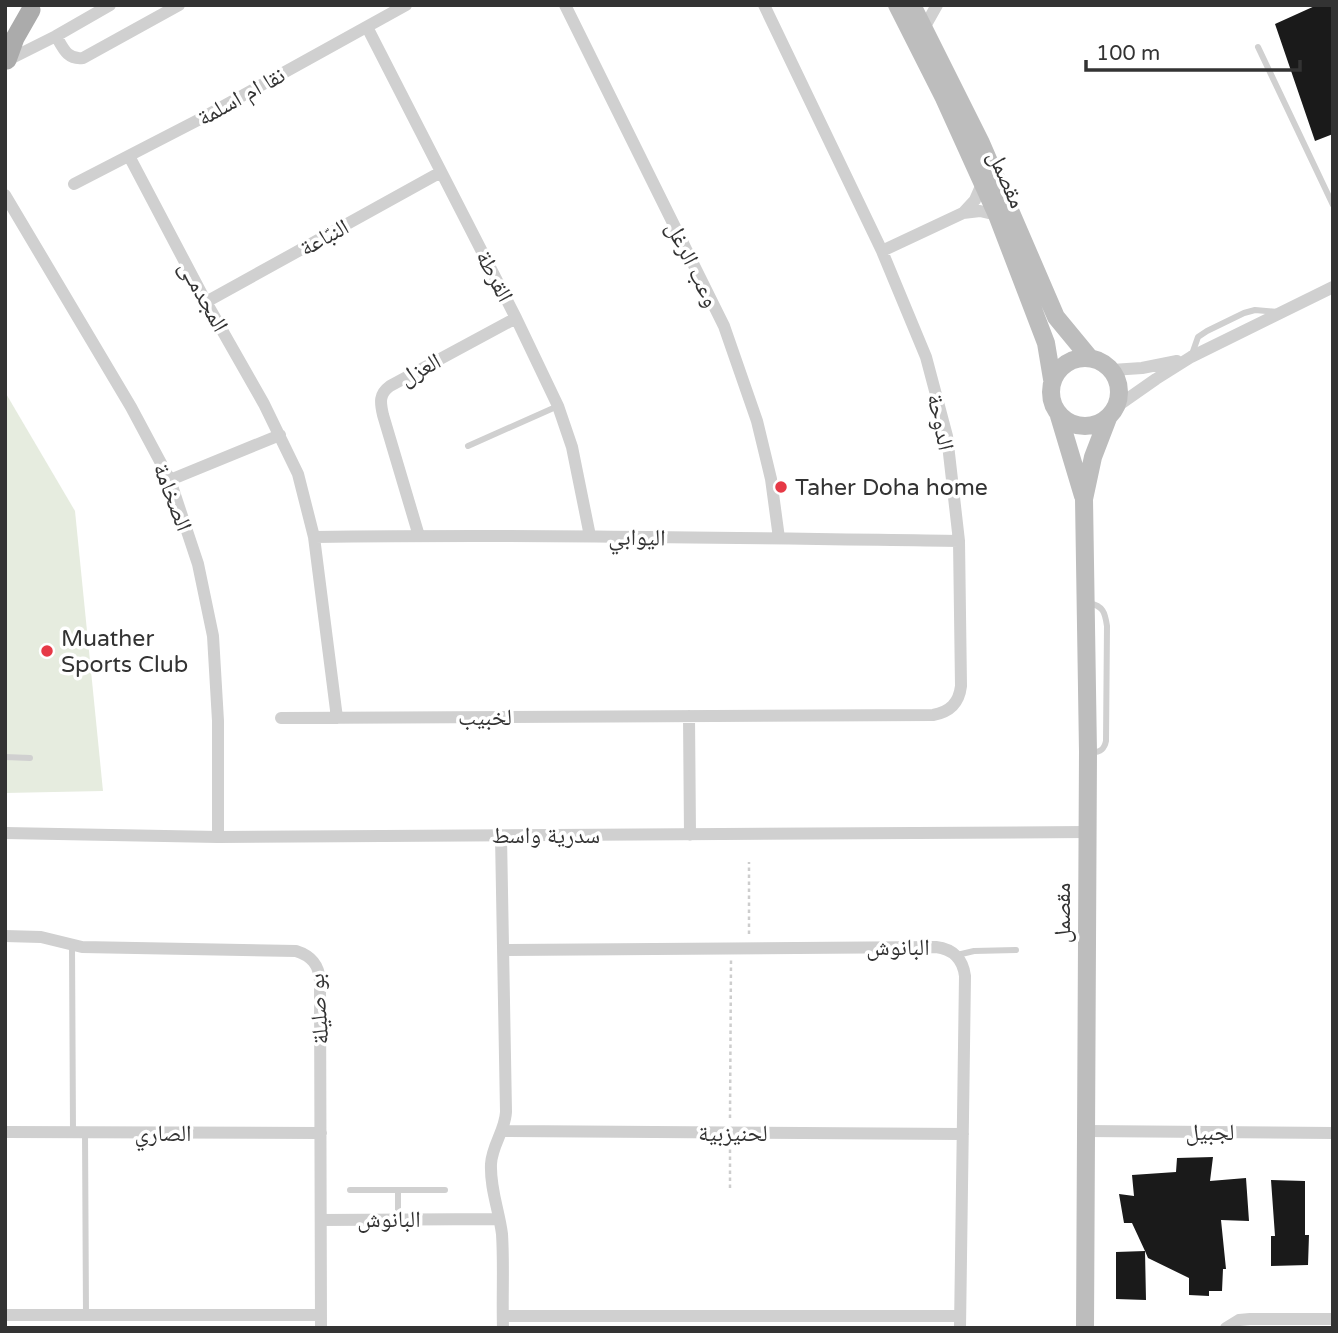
<svg xmlns="http://www.w3.org/2000/svg" width="1338" height="1333" font-family="'Varela Round','Noto Naskh Arabic',sans-serif">
<style>
.garden{fill:#e6ecdf}
.building{fill:#1a1a1a}
.lines{fill:none;stroke-linecap:round;stroke-linejoin:round}
.path{stroke:#cdcdcd;stroke-width:2.5;stroke-dasharray:3.5 3.5;stroke-linecap:butt}
.lane{stroke:#d0d0d0;stroke-width:6}
.street{stroke:#d0d0d0;stroke-width:12}
.secondary{stroke:#bdbdbd;stroke-width:18}
.primary{stroke:#ababab;stroke-width:19}
.poi-dot{fill:#e63946;stroke:#fff;stroke-width:2.5}
.labels{text-anchor:middle;stroke-width:7;stroke-linejoin:round;paint-order:stroke}
.street-label{font-size:23px;fill:#333;stroke:#fff}
.poi-label{font-size:23px;fill:#333;stroke:#fff;text-anchor:start}
</style>
<rect width="100%" height="100%" fill="#fff"/>
<!-- garden -->
<path class="garden" d="M5,392L75,511L103,791L5,793Z"/>
<!-- building -->
<path class="building" d="M1317,5H1333V134L1315,141L1275,24Z
M1213,1157L1210,1181L1246,1178L1249,1221L1221,1220L1226,1269H1223L1222,1291H1209V1296L1189,1295V1278L1148,1258L1145,1251L1146,1300L1116,1299V1252L1145,1251L1132,1223H1124L1119,1194L1134,1196L1132,1175L1176,1172L1177,1158Z
M1271,1180L1305,1181V1235H1309L1308,1265L1271,1266V1236H1275Z"/>
<g class="lines">
<!-- path -->
<path class="path" d="M749,934V862
M730,1118L731,960
M730,1188V1146"/>
<!-- lane -->
<path class="lane" d="M1258,47L1333,205
M1191,357L1198,337L1207,331L1244,313L1255,310L1278,312
M468,446L558,406
M1089,603C1103,606 1105,612 1107,626L1106,741C1104,751 1098,753 1090,752
M5,757L30,758
M72,946L73,1132
M957,955L974,951L1016,950
M85,1132L86,1315
M350,1190H445
M398,1219V1190"/>
<!-- street -->
<path class="street" d="M565,5L724,326L757,421L771,479L779,538
M367,27L516,318L558,406L572,447L590,536
M924,28L937,5
M56,36C63,48 67,60 83,58L179,5
M6,61L56,36L110,5
M129,156L206,302L264,404L298,474L314,537L337,718
M74,184L202,118L406,5
M5,195L131,407L170,480L198,564L213,636L218,721V837
M963,213L975,200L982,184
M882,251L963,213L980,211L997,215
M206,302L441,172
M1112,370L1142,368L1177,361
M1116,407L1156,379L1191,357L1333,287
M170,480L280,435
M419,536L383,415C380,402 379,394 390,386L516,318
M314,537C529,534 744,538 959,541
M689,716L690,835
M281,718L933,715C950,712 959,703 961,686L959,541L947,436L926,357L882,251L764,5
M5,833L218,837L1087,832
M501,836L506,1112C505,1131 492,1145 491,1164C490,1189 499,1210 502,1234C504,1265 502,1297 503,1328
M5,936L41,937L82,947L296,951C312,956 319,965 320,981L321,1328
M504,950L936,947C953,949 963,959 965,976L960,1328
M503,1131L963,1134
M1086,1131L1333,1133
M5,1132L321,1133
M321,1220L499,1219
M5,1315H321
M503,1316H960
M1226,1328L1239,1320L1250,1319H1333"/>
<!-- secondary -->
<path class="secondary" d="M897,5L944,98L997,215L1046,343L1052,379
M912,5L981,143L1056,317L1089,357
M1051 392a34 34 0 1 1 68 0a34 34 0 1 1-68 0Z
M1059,416L1083,496
M1085,1328L1088,752L1084,499L1093,457L1108,418"/>
<!-- primary -->
<path class="primary" d="M7,60L15,38L31,10"/>
</g>
<!-- markers -->
<g class="poi-dot">
<circle cx="781" cy="487" r="7"/>
<circle cx="47" cy="651" r="7"/>
</g>
<g class="labels">
<!-- street labels -->
<g class="street-label">
<text transform="translate(241 96) rotate(-29)" y="8">نقا ام اسلمة</text>
<text transform="translate(1007 179) rotate(66)" y="8">مقصمل</text>
<text transform="translate(324 237) rotate(-29)" y="8">النبّاعة</text>
<text transform="translate(693 264) rotate(64)" y="8">وعب الرغل</text>
<text transform="translate(495 276) rotate(63)" y="8">القرطة</text>
<text transform="translate(204 296) rotate(61)" y="8">المجدمـى</text>
<text transform="translate(420 369) rotate(-28)" y="8">العزل</text>
<text transform="translate(941 422) rotate(78)" y="8">الدوحة</text>
<text transform="translate(173 497) rotate(69)" y="8">الصخامة</text>
<text transform="translate(637 537) rotate(1)" y="8">اليوابي</text>
<text x="485" y="725">لخبيب</text>
<text x="546" y="843">سدرية واسط</text>
<text transform="translate(1062 913) rotate(-90)" y="8">مقصمل</text>
<text x="898" y="955">البانوش</text>
<text transform="translate(318 1009) rotate(-94)" y="8">بو صليلة</text>
<text x="1210" y="1140">لجبيل</text>
<text x="163" y="1141">الصاري</text>
<text x="733" y="1141">لحنيزبية</text>
<text x="389" y="1227">البانوش</text>
</g>
<!-- poi labels -->
<g class="poi-label">
<text x="795" y="495">Taher Doha home</text>
<text x="61" y="646">Muather<tspan x="61" dy="26">Sports Club</tspan></text>
</g>
</g>
<!-- border -->
<rect width="1338" height="1333" fill="none" stroke="#333333" stroke-width="14"/>
<!-- scale -->
<path d="M1086 60v10h214v-10" fill="none" stroke="#333333" stroke-width="3.5"/>
<text x="1096" y="60" font-size="21" fill="#333333" stroke="#ffffff" stroke-width="5" paint-order="stroke">100 m</text>
</svg>
